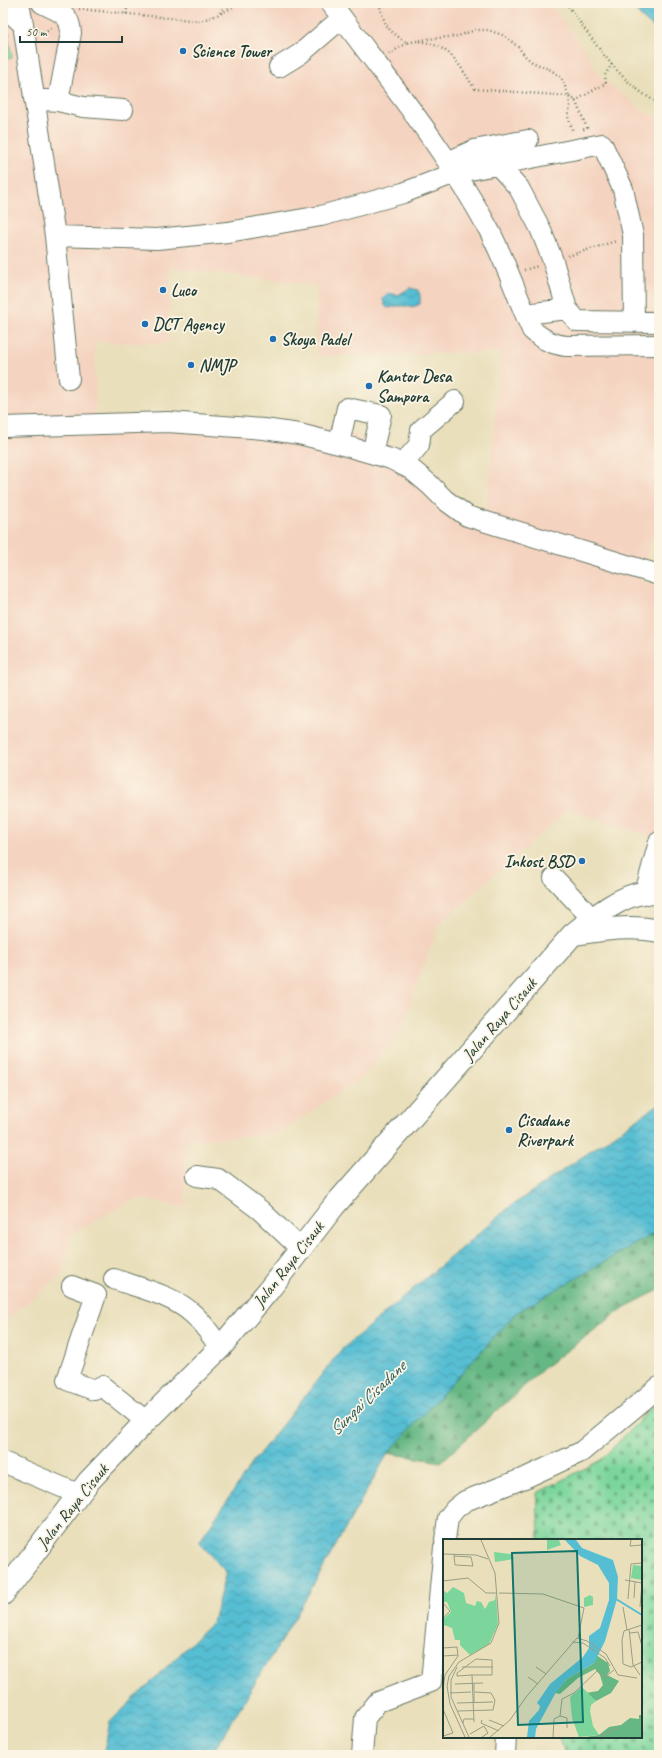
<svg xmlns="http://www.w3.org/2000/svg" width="662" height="1758" font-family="Caveat,sans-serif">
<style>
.built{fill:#f4d3c0;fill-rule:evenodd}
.forest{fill:url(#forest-firs);stroke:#427a5c}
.cemetery{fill:url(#cemetery-stones);stroke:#4e8a68}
.green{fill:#7cd69b;stroke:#4e8a68}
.water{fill:url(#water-waves);stroke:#3a7e84}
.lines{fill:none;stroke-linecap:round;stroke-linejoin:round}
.minor-casing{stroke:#667663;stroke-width:22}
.major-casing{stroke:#667663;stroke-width:24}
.path{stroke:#667663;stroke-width:2.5;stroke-dasharray:1 3;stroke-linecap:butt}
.minor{stroke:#fff;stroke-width:20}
.major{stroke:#fff;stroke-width:22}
.poi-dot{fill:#1f6fb2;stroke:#fcf5e5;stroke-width:1.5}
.labels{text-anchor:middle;stroke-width:3.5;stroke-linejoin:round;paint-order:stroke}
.poi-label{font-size:17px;font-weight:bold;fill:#1f3d34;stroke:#fcf5e5;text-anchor:start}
.street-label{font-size:17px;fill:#1f3d34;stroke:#fcf5e5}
.water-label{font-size:18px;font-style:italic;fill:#2d5d5c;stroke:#fcf5e5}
.inset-river{fill:none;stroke:#56bed3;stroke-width:2}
.inset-road{fill:none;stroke:#989e85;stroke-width:1}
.view{fill:#0f766e;fill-opacity:0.15;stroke:#0f766e;stroke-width:2}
.inset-edge{fill:none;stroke:#1f3d34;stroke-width:2}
</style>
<defs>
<pattern id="forest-firs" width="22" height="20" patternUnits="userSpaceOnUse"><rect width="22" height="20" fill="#65b783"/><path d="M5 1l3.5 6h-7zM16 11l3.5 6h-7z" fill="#53966c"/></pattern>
<pattern id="cemetery-stones" width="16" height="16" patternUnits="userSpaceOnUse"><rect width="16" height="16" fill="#7cd69b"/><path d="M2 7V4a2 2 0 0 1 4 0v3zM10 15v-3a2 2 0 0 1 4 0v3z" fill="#65af7f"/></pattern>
<pattern id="water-waves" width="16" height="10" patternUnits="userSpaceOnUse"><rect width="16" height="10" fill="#56bed3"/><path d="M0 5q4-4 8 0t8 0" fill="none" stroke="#479cac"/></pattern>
</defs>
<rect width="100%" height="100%" fill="#fcf5e5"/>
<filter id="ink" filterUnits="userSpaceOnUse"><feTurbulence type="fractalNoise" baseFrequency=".025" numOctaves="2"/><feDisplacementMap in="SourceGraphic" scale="8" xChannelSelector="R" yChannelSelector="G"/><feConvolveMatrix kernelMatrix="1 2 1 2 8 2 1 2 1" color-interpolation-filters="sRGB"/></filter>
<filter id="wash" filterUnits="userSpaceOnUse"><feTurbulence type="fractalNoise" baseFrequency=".012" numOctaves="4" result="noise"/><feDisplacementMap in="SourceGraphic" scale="16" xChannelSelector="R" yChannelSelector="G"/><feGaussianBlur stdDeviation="0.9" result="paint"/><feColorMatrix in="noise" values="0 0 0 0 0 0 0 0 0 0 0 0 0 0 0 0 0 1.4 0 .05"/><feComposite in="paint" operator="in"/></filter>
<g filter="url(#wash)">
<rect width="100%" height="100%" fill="#e9dfbb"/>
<!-- built -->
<path class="built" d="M3,3H545L555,10L586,51L600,77L645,112L659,118V515L644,565L641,581L659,585V824L655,838L569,809L438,925L400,1033L363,1076L280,1133L185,1141L186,1208L136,1198L72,1234L62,1275L4,1321L3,1318ZM171,268L316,285L317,356L501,352L486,514L464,505L387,443L310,424L184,412L95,417V342L168,343Z"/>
<!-- forest -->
<path class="forest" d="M659,1230V1290L625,1307L545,1367L441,1462L388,1453L516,1313Z"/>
<!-- cemetery -->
<path class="cemetery" d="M659,1400V1755H565L560,1737H641V1540H539L537,1493L601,1460Z"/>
<!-- green -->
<path class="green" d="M3,16L6,25L12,58L3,59Z"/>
<!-- water -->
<path class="water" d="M630,3H659V32L641,17Z
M410,288L418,290L420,295V304C413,308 409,306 401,306C393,305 385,314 383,299L388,293L398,295Z
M659,1104V1230L516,1313L388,1453L296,1616L211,1755H103L110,1722L213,1622L226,1572L199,1542L256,1458L341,1350L511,1206Z"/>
</g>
<g filter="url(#ink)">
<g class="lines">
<defs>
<path id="minor" d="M331,3C385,77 445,148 489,230C506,262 517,297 532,330C543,340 552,344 566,346L659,345
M3,6L23,24L19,3
M23,24L55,236L69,379
M279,67L300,54L342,18
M34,99L58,101L71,33C70,12 58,12 42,3
M58,101L83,107L123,110
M448,162L474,150L528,140
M497,164L519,188L540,228L553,261L567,309L577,321L659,322
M55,236L157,239L228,232L321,216L403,193L455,173L602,144L623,189L633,235L634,322
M525,314L567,309
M3,427L168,422L264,429L299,434L339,444L391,459L411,469L429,484L445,500L467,516L659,575
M339,444L347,408L381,415L372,453
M402,465L419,445L421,430L455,401
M554,878L602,929
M645,893L659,842
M197,1176L218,1179L224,1183L260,1210L300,1248
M114,1279C139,1288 173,1295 193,1314C204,1324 212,1336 220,1348
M72,1286L96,1295L67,1380L94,1390L102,1386L146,1421
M3,1462L78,1494
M445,1540L448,1518L455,1509L465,1501L527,1477L581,1452L659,1387
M362,1755L365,1718L378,1702L431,1682L444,1547
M505,1755L506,1737"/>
<path id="major" d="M575,934C602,929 632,925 659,931
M3,1594L89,1481L146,1421L220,1348L268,1291L334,1206L573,934C592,919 619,896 643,893C648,892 654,894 659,894"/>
</defs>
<!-- minor casing -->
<use href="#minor" class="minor-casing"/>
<!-- major casing -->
<use href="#major" class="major-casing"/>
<!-- path -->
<path class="path" d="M379,3C386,29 386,28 407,43L427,39L458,36L475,30H488L505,36L518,47L526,57L532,62L551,70L561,77L569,96L570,106L568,117L573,132
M566,3C593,39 618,83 659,103
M79,9L200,21L220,14L240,3
M220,13L227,3
M126,14L128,3
M39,32L47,31L53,27
M3,36L8,35
M419,41C452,46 458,64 475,89L569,96L575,100L587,128L582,130
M389,54L407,43
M575,101L606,83L605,75L612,64
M568,256L616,241
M524,270L538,266"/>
<!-- minor -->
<use href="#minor" class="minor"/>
<!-- major -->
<use href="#major" class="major"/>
</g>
</g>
<!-- markers -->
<g class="poi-dot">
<circle cx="183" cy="51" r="4"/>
<circle cx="163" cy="290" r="4"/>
<circle cx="145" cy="324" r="4"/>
<circle cx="273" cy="339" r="4"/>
<circle cx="191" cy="365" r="4"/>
<circle cx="369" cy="386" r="4"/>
<circle cx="582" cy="861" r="4"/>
<circle cx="509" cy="1130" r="4"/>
</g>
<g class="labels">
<!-- poi labels -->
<g class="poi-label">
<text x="191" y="57">Science Tower</text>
<text x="171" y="296">Luco</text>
<text x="153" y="330">DCT Agency</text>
<text x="281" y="345">Skoya Padel</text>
<text x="199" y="371">NMJP</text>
<text x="377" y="382">Kantor Desa<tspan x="377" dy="20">Sampora</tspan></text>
<text x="574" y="867" text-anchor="end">Inkost BSD</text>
<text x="517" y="1126">Cisadane<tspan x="517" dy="20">Riverpark</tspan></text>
</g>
<!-- street labels -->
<g class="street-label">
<text transform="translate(499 1019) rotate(-49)" y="6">Jalan Raya Cisauk</text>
<text transform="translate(288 1264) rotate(-52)" y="6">Jalan Raya Cisauk</text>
<text transform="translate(72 1506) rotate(-51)" y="6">Jalan Raya Cisauk</text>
</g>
<!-- water labels -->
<g class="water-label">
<text transform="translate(367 1398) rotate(-44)" y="6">Sungai Cisadane</text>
</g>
</g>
<!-- overview -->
<g transform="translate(443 1539)">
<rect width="199" height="199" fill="#e9dfbb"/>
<path d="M153,116L165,124L167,132L164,136L176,142L168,154L153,162L143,154L155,152L160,146L157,136L152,130L135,139L117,155L112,154L124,140L151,124ZM196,176H199V198H142L156,196L166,188L178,186L187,179L196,180Z" fill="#65b783"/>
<path d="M104,1H116L118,6L104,11ZM139,148L153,162L148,166L147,172L150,187L156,196L136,198L129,179L127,158Z" fill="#7cd69b"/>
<path d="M51,13L68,15L71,20L52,23ZM190,26L199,27V41L188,39ZM10,48L21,54L23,64L32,67L34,62L38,63L42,70L46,63L52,61L53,55L55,85L46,105L27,116L17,106V101H12L9,89L1,86L0,80L8,73L4,63H0V51L4,54ZM147,56L150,58V66L141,68V59Z" fill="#7cd69b"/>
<path d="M122,1H133L139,9L170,21L175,38L174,60L162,102L151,124L124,140L112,155L93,190L92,198H84L86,182L96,171L97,167L94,164L107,145L140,118L146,109V97L157,89L166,61V44L155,26L137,17Z" fill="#56bed3"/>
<path class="inset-river" d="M173,60L199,76"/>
<path class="inset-road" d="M188,1L187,7L199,6M0,15L33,16L45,20M11,15V17L12,26H13L30,27L28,18L11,17M182,41L199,44M0,42L25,39L43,54H54M56,54L100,55L141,69L135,99M191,59L192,43M185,60L188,25L199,24M0,64L7,72L0,79M180,68L184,91M197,68L199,44M199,86L181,92L179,101L180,125L188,128L199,123M186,90L190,126L197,136M187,94L195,93L199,107M129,103L140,104L162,119L167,127M0,109L14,108L15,117L2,136L0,150M0,117L15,116M14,128L8,141V158L26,198M19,128H50M93,128L103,135M29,136L14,137V134L33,120L49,121V136H29L31,183M85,138L95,145M31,144V164M12,145L40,144M7,154L28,153M14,164L50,163M0,170L10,194L0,197M15,172L50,171L52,161L48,154L32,153M117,177L124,179V189M39,181L38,184L56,192M46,181L61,187M20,184L21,180H31M27,195L41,187L45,194L39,198M22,198L7,165L4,147L6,137L16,123L48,104L56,84L52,34L38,1M47,198L67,181L83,158L134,99L144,102L163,115L175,136L194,139M110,198L111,180L117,177L119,160L131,154L154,132L162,138L171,131M157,198L175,188"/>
<path class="view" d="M134,12L140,183L75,186L69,14Z"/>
<rect width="199" height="199" class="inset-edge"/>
</g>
<!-- margin -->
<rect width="662" height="1758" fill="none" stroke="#fcf5e5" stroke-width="16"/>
<!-- scale -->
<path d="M20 36v6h102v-6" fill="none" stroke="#1f3d34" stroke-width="2"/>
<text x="26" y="36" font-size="12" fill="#1f3d34" stroke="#fcf5e5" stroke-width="3" paint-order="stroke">50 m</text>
</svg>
